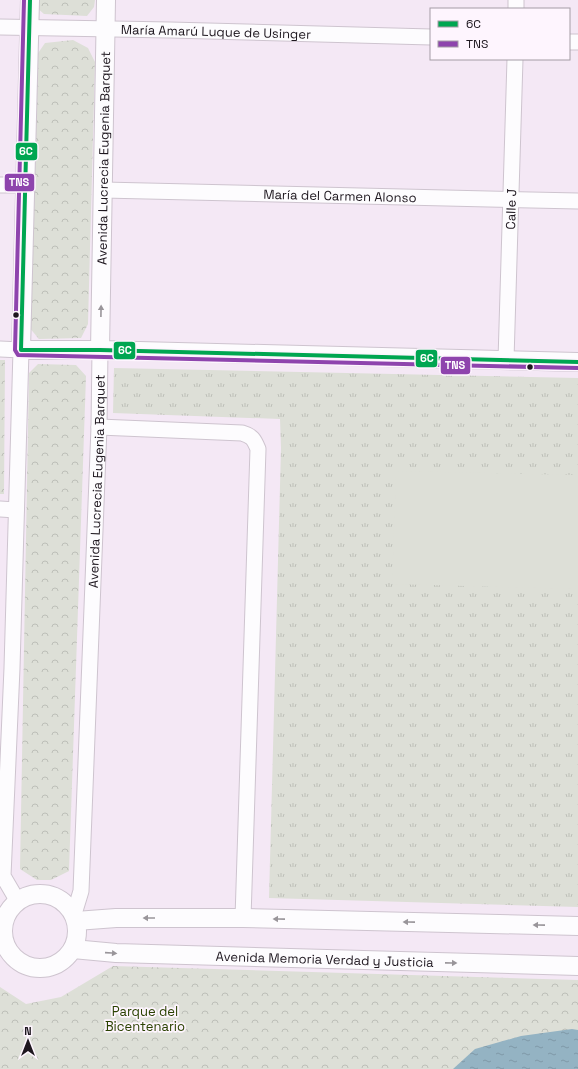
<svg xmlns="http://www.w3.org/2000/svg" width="578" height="1069" font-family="'Space Grotesk',sans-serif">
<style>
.grass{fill:url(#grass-tufts)}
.park{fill:url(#park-crowns)}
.pitch{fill:#dddfd7}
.water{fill:url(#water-ripples)}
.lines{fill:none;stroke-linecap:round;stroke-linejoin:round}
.minor-casing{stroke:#cec4cf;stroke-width:17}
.tertiary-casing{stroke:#cec4cf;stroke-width:20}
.minor{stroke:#fdfcfe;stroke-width:15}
.tertiary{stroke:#fdfcfe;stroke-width:18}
.bus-1-casing{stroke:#fef5fe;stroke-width:7}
.bus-2-casing{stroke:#fef5fe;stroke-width:7}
.bus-1{stroke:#00a651;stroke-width:4}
.bus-2{stroke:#8e44ad;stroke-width:4}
.oneway{fill:#99959a}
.bus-dot{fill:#1e171f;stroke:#fef5fe;stroke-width:1.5}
.labels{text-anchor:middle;stroke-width:3.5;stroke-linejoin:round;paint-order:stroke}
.street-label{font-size:13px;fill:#1e171f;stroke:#fef5fe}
.park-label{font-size:13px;fill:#2a4101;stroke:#fef5fe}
.line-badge{stroke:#fef5fe;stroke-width:1.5}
.badge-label{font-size:11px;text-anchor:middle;font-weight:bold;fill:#fff}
</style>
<defs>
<pattern id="grass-tufts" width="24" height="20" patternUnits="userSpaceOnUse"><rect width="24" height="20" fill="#dddfd7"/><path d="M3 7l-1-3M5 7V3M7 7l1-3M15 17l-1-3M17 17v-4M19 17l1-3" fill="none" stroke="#bdbfb8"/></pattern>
<pattern id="park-crowns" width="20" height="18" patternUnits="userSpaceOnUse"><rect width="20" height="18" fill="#dddfd7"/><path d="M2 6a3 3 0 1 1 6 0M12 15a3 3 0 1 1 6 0" fill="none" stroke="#bdbfb8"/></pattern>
<pattern id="water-ripples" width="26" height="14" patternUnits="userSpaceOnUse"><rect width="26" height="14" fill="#94b3c3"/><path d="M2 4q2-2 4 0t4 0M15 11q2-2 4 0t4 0" fill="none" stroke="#7f99a7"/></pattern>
</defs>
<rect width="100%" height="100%" fill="#f4e8f5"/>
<!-- grass -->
<path class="grass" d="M114,368L578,378V907L269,898L281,448L280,419L113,413Z"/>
<!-- park -->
<path class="park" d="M36,0H95L94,7L87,16L44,14L36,7Z
M73,40L88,48L95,62L88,324L81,338L39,339L28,326L34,59L45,43Z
M0,360H5L4,494H0Z
M38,364L76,365L86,376L69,871L51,880H37L20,869L29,373Z
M113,966L578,980V1069H0V987L26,1004L61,997Z"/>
<!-- pitch -->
<path class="pitch" d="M396,471L578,475V589L392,584Z"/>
<!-- water -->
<path class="water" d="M572,1029L578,1030V1069H453L475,1049L521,1036Z"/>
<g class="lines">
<defs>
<g id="minor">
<path d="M516,9V0"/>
<path id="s1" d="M0,27L170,30L431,37"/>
<path d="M569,42H578"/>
<path d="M0,185H25"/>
<path id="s2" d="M103,190L578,201"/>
<path d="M0,349L21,350L12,668L3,876L17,900"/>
<path id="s3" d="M506,360L515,59"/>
<path d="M99,427L242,433C252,436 254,439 258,449L243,918"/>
<path d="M0,509L16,510"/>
<path id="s4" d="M74,914L81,891L99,427L100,350"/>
</g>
<g id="tertiary">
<path d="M30,0L21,350H100L578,362"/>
<path id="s5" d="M100,350L106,0"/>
<circle cx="40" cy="931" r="37"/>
<path d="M76,921L116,918H243L578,926"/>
<path id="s6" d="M73,949L116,953L578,966"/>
</g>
</defs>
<!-- minor casing -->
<use href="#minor" class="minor-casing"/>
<!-- tertiary casing -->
<use href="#tertiary" class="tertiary-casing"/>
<!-- minor -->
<use href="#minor" class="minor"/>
<!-- tertiary -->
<use href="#tertiary" class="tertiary"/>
<defs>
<path id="bus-1" d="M30,0L21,350H100L578,362"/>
<path id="bus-2" d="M24,0L15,350L18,355L578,368"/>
</defs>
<!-- bus-1 casing -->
<use href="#bus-1" class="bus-1-casing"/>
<!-- bus-2 casing -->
<use href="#bus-2" class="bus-2-casing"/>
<!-- bus-1 -->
<use href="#bus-1" class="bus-1"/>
<!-- bus-2 -->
<use href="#bus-2" class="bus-2"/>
</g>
<!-- one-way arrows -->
<defs><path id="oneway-solid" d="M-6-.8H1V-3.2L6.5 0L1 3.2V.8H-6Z"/></defs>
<g class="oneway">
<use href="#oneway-solid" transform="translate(101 311) rotate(-89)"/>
<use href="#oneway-solid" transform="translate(149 918) rotate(180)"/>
<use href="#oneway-solid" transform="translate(279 919) rotate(-179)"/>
<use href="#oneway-solid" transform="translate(409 922) rotate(-179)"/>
<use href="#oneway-solid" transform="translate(539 925) rotate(-179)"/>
<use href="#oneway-solid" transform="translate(111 953) rotate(4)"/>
<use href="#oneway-solid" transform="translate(451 963) rotate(1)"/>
</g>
<!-- markers -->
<g class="bus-dot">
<circle cx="16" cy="315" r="3.5"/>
<circle cx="530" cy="367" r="3.5"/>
</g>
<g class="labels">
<!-- street labels -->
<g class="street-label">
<text dy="5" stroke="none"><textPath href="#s1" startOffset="216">María Amarú Luque de Usinger</textPath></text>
<text dy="5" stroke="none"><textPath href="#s5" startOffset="192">Avenida Lucrecia Eugenia Barquet</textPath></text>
<text dy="5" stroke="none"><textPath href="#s2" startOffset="237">María del Carmen Alonso</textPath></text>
<text dy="5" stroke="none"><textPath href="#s3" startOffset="151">Calle J</textPath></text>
<text dy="5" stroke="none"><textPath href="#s4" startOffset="434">Avenida Lucrecia Eugenia Barquet</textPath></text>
<text dy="5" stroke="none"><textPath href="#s6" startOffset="252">Avenida Memoria Verdad y Justicia</textPath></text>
</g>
<!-- park labels -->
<g class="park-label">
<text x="145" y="1016">Parque del<tspan x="145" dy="15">Bicentenario</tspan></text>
</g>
</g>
<g class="line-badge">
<rect x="15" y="142" width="23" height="19" rx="4" fill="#00a651"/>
<rect x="4" y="173" width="31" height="19" rx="4" fill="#8e44ad"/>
<rect x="113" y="341" width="23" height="19" rx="4" fill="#00a651"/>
<rect x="415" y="349" width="23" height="19" rx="4" fill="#00a651"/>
<rect x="440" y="356" width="31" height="19" rx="4" fill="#8e44ad"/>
</g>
<g class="badge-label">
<text x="26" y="155">6C</text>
<text x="19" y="186">TNS</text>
<text x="125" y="354">6C</text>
<text x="427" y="362">6C</text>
<text x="455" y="369">TNS</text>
</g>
<!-- legend -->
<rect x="430" y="8" width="140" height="52" fill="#fef5fe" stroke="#a49ca5"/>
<rect x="438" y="21" width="20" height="6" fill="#00a651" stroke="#a49ca5"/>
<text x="466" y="28" font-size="12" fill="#1e171f">6C</text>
<rect x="438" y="41" width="20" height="6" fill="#8e44ad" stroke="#a49ca5"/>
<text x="466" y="48" font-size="12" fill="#1e171f">TNS</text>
<!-- north arrow -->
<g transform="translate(28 1041)" stroke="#fef5fe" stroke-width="3" paint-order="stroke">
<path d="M0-3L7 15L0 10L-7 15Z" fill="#1e171f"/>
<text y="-6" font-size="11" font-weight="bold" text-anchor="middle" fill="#1e171f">N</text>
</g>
</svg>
